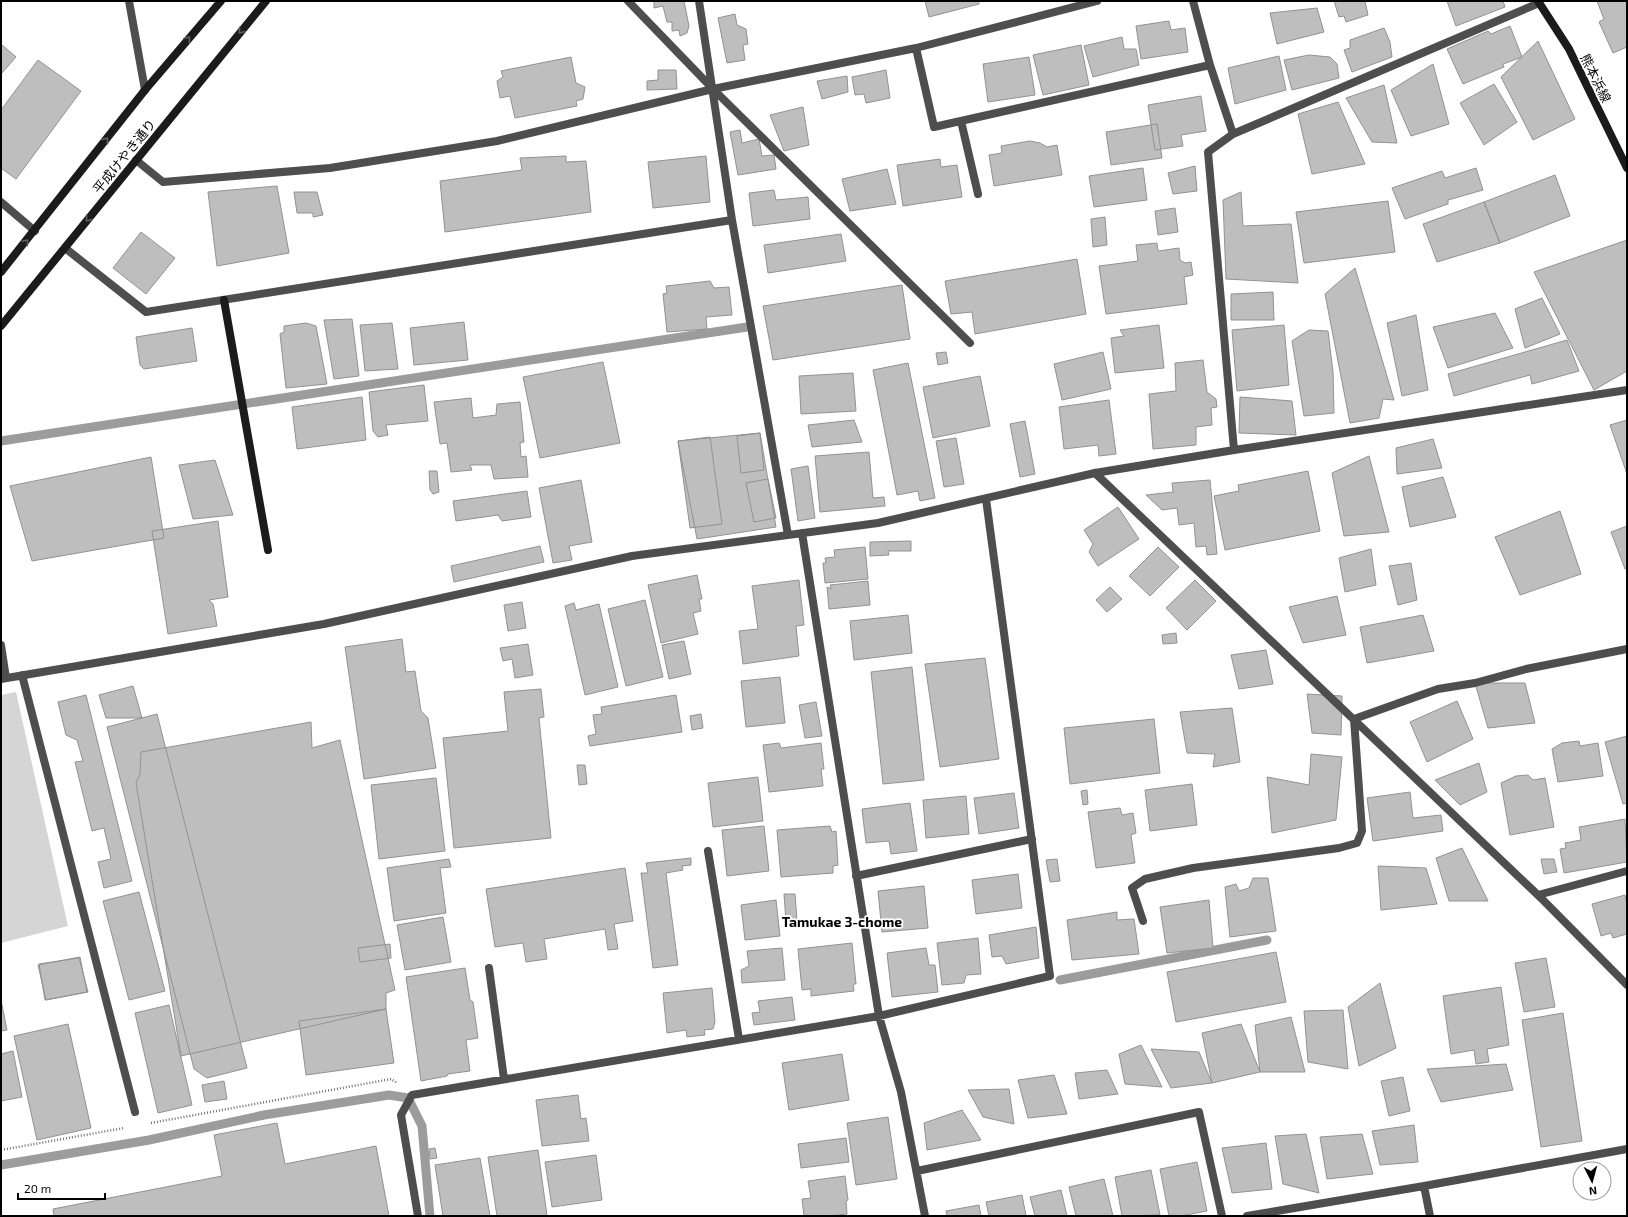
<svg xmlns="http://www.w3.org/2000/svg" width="1628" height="1217" font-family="'Exo 2','Noto Sans JP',sans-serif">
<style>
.green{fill:#d5d5d5}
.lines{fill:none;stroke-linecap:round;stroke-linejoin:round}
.stream{stroke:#9c9c9c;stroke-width:9}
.building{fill:#bebebe;stroke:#929292}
.path{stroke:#707070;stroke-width:2.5;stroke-dasharray:1 2;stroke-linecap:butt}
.street{stroke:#4e4e4e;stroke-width:8}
.secondary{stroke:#1b1b1b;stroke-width:8}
.oneway{stroke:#5f5f5f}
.labels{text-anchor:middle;stroke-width:3.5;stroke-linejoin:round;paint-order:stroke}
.street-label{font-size:13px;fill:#000;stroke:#fff}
.neighbourhood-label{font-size:14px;font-weight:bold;fill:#000;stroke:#fff}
</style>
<rect width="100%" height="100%" fill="#fff"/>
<!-- green -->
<path class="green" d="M16,692L68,926L1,943V695Z"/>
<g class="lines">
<!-- stream -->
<path class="stream" d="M1,441L747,327
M1060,980L1267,940
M1,1165L149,1140L264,1115L389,1095L408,1098L422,1126L430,1216"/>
</g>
<!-- building -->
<path class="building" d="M654,1H684L689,26L687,33L680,36L679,30L672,31V22H667L663,6L654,8Z
M925,1H979V4L929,17Z
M1334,1H1365L1368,15L1346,22L1344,16L1339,17Z
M1447,1H1503L1505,7L1456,26Z
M1597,1H1627V47L1613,53L1599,22L1604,19Z
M1317,8L1324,32L1277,44L1270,13Z
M735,14L737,25L746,29L748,44L743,45L745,60L727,63L718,18Z
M1169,21L1171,30L1185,28L1188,52L1141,59L1136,26Z
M1510,26L1522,57L1503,64L1504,67L1463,84L1447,49L1488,31L1491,34Z
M1384,28L1390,42L1392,57L1352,72L1344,50L1350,48V40Z
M1122,37L1124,49H1136L1139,65L1093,77L1084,46Z
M1538,41L1575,119L1533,140L1501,77Z
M1,44L16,57L1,74Z
M1081,45L1089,85L1043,95L1033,55Z
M1309,55L1330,57L1337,64L1339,78L1292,90L1284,60Z
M1279,56L1286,90L1235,104L1228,68Z
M571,57L576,83L585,87L583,99L576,101L577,106L515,118L510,96L500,98L497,81L503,77L501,71Z
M1029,57L1035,95L988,102L983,64Z
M38,60L81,91L16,179L1,168V110Z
M1433,64L1449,124L1411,136L1391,90Z
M658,70H676L677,89L647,90V81L658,80Z
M886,70L890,98L866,103L864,94L855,95L852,77Z
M847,76L848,92L822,99L817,81Z
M1494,84L1517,122L1484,145L1460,103Z
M1384,85L1397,143L1372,142L1346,98Z
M1201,96L1206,131L1181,135L1183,146L1155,150L1148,105Z
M1338,102L1365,164L1312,174L1298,114Z
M803,107L809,145L784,151L770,115Z
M1157,124L1162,158L1111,165L1106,132Z
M740,130L742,143L759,139L762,156L774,155L776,169L738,175L730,132Z
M1030,141L1040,143L1047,147L1057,145L1062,175L994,186L989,155L1002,153L1001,146Z
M566,156V162L586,161L591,212L445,232L440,181L522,170L520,158Z
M706,156L710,202L653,208L648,162Z
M940,159L941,167L957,165L962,197L903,206L897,165Z
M1195,166L1197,191L1173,194L1168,173Z
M1143,168L1147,200L1094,207L1089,176Z
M1476,168L1483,190L1448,200V204L1405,219L1392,188L1442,171L1445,178Z
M887,169L896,204L850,211L842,179Z
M1555,175L1570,216L1500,243L1484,202Z
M277,186L289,253L217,266L208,192Z
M774,190L776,200L808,197L810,219L753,226L749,193Z
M294,192H317L323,215L313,217V213H297Z
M1241,192L1243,226L1291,224L1298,283L1226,279L1223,200Z
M1388,201L1395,252L1304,263L1296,212Z
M1484,202L1500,243L1437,262L1423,224Z
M1175,208L1178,232L1158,235L1155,211Z
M1105,217L1107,245L1093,247L1091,219Z
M141,232L175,258L146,294L113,268Z
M841,234L846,261L768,273L764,245Z
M1627,240V371L1594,390L1534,272Z
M1157,243L1158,251L1179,248L1180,260L1185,263L1191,262L1193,275L1184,277L1187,304L1106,314L1099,266L1138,261L1136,245Z
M1077,259L1086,314L975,334L972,312L951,314L945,281Z
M1355,268L1394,400L1383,399L1379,418L1350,423L1325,294Z
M710,281L714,288L729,287L732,315L706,317L707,329L667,332L663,294L667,293L666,286Z
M902,285L910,339L773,360L763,306Z
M1273,292L1274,320H1231V294Z
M1542,298L1560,334L1525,348L1515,309Z
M1495,313L1513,348L1448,368L1433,327Z
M1416,315L1428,390L1402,396L1387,323Z
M352,319L359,376L334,379L324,320Z
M464,322L468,360L414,365L410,328Z
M306,323L316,326L327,384L286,388L280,334L284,332V326Z
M392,323L398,369L365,371L360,325Z
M1159,325L1164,368L1115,373L1111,338L1124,336L1120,330Z
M1284,325L1289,385L1237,391L1232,330Z
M192,328L197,361L144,369L140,365L136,337Z
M1309,330L1328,331L1333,372L1334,413L1304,416L1292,341Z
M1567,340L1579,371L1532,384L1530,375L1454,396L1448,374Z
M946,352L948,363L938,365L936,353Z
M1103,352L1111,389L1062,400L1054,364Z
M1203,360L1207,392L1216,399L1217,407L1211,408L1212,425L1196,427V445L1153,449L1149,394L1176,391L1175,363Z
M603,362L620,443L540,458L523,377Z
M908,363L935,498L920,501L918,491L897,495L873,370Z
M853,373L856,411L801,414L799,376Z
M980,376L990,426L933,438L923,387Z
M424,385L428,421L386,425L388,435L378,437L373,431L369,392Z
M362,397L366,440L297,449L292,407Z
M1240,397L1292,401L1296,435L1239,433Z
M471,398L473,418L496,415L497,404L520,402L524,442L520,443L521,457L526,456L528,477L494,479L491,465H470L472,470L451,472L447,443L440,444L434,402Z
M1109,400L1116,454L1099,456L1098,445L1064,449L1059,407Z
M854,420L862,442L812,447L808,425Z
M1627,420V474L1610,425Z
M1025,421L1035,474L1020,477L1010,424Z
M760,433L764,470L741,473L737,436Z
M760,433L776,527L697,539L678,441Z
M710,437L722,524L690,528L678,441Z
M956,438L964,484L944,487L936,441Z
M1433,439L1442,468L1397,474L1396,448Z
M869,452L873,498L884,497L885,506L820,512L815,456Z
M1369,456L1389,532L1344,536L1332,473Z
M151,457L164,538L32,561L10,486Z
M215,460L233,515L193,519L179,465Z
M808,466L815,518L798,521L791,469Z
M429,471H437L439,492L433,494L430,490Z
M1308,471L1320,531L1225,550L1214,496L1239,491L1238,485Z
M1443,477L1456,517L1410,527L1402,487Z
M768,479L776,518L754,522L746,483Z
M581,480L592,542L569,546L572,560L553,563L539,488Z
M1210,480L1217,554L1207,555L1206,546L1196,547L1194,523L1179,525L1177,508L1162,510L1146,495L1173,492L1172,483Z
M527,491L531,517L502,521L498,515L456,521L453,501Z
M1118,507L1139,539L1098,566L1089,552L1093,544L1084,530Z
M1560,511L1581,574L1520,595L1495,537Z
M218,521L228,597L209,600L213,604L217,626L168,634L152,531Z
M1627,526V569H1625L1611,532Z
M911,541V551H888L889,555L870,556V542Z
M540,546L544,562L454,582L451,566Z
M865,547L868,579L825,583L823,563H826L825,558L835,557L834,550Z
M1158,547L1179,567L1150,596L1129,576Z
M1371,549L1376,585L1345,592L1339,558Z
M1411,563L1417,600L1398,605L1389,566Z
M697,575L702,599H699L701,611L693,613L698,634L661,643L648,585Z
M799,580L804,625L796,626L799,656L743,664L739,631L758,629L752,586Z
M1195,580L1216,601L1187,630L1166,608Z
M868,581L870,605L829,609L827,587L831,589L830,585Z
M1110,587L1122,599L1107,612L1096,600Z
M1337,596L1346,635L1303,643L1289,607Z
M645,600L663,677L626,686L608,609Z
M522,602L526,628L508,631L504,605Z
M574,603L576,610L599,604L618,687L585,695L565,606Z
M908,615L912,653L854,660L850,621Z
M1423,615L1434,651L1367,663L1360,627Z
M1176,633L1177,643L1163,644L1162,635Z
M402,639L406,672L415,671L421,711L428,718L436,768L364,779L345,647Z
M684,641L691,674L669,679L662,645Z
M528,644L533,675L515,678L512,659L503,661L500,648Z
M1266,650L1273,684L1239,689L1231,655Z
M985,658L999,759L940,767L925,664Z
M912,667L924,780L883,784L871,672Z
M780,677L785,723L746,727L741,681Z
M1475,683H1525L1535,723L1488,728Z
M133,686L142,718H106L99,695Z
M541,689L544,717L539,718L551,838L454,848L443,738L508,731L504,692Z
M1307,694L1342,696L1341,735L1312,733Z
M86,695L132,881L104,888L98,862L111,859L104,828L92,831L75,762L83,761L77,740L66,735L58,702Z
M676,695L682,732L590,746L588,736L596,734L593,715L602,714L601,707Z
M1457,701L1473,739L1427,762L1410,722Z
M816,702L822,736L805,738L799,705Z
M1232,708L1240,762L1213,767L1215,754L1187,753L1180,712Z
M157,714L247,1068L207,1078L194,1069L107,727Z
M701,714L703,728L692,730L690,716Z
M1154,719L1160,773L1070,784L1064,728Z
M311,722L312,748L340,740L395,990L386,993V1009L181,1056L136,783L140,774L141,752Z
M1627,736V803L1623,804L1605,742Z
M1579,741L1580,746L1598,743L1603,776L1558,782L1552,749L1562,743Z
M779,743L781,748L821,743L824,769H821L823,786L769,792L763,745Z
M1311,754L1342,757L1336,820L1272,833L1267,777L1309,785Z
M1479,763L1487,792L1460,805L1435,780Z
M577,765H585L587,784L579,785Z
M1528,775L1533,780L1545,778L1554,827L1510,835L1501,783L1516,776Z
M758,777L763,821L713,827L708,783Z
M436,778L445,851L379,859L371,785Z
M1192,784L1197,825L1150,831L1145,790Z
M1087,790L1088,804L1083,805L1081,791Z
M1410,792L1413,818L1441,815L1443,831L1373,841L1367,798Z
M1014,793L1019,828L979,834L974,798Z
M966,796L969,834L926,838L923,800Z
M910,803L917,851L891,854L889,841L866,843L862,809Z
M1120,808L1122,815L1133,813L1136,833L1131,835L1135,863L1096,868L1088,812Z
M1625,819L1627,862L1564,873L1560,849L1566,848L1565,843L1581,840L1579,827Z
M764,826L769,871L727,876L722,830Z
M830,826L832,832L836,831L838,865L833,866V873L781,877L777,830Z
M1462,848L1488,901H1449L1436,858Z
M691,858V865L682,866L683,870L666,873L678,965L653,968L641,873H648L646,863Z
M449,859L451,867L440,868L446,913L394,921L387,868Z
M1057,859L1060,881L1050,882L1046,860Z
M1541,859H1554L1557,872L1544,874Z
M1378,866L1426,868L1437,904L1381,910Z
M625,868L633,921L614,924L618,949L608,950L605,929L544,939L547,959L526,962L523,943L495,947L486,889Z
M1018,874L1022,908L976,914L972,880Z
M1253,878H1268L1276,931L1230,937L1225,887L1236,884L1239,891L1249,888Z
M924,886L928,928L882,932L878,891Z
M139,892L165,991L129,1000L103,901Z
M784,894H795L797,920L786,922Z
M1625,895L1627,904V934L1613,938L1611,933L1601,936L1592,904Z
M776,900L780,936L745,940L741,905Z
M1209,900L1213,948L1167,953L1160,907Z
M1117,912V920L1134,919L1139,954L1072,960L1067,920Z
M443,917L451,962L405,970L397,925Z
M1036,927L1039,958L1006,964L1002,956L992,957L989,935Z
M978,938L981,974L966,975L964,983L942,985L937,943Z
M852,943L856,984H853L854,991L811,996V989L802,990L798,949Z
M390,944L391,958L360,962L358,948Z
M782,948L785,980L742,983L741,970L749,966L747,951Z
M926,948L929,965H935L938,992L892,997L887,953Z
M1276,952L1286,1002L1176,1022L1167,972Z
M80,957L87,992L46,1000L38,965Z
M79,958L88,992L45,1000L39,964Z
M1546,958L1555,1007L1524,1012L1515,963Z
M465,968L470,1000L473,1002L478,1038L466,1040L470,1071L448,1074L447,1076L421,1081L406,977Z
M1380,983L1396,1048L1359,1066L1348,1007Z
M1501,987L1509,1045L1487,1049L1489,1062L1476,1064L1474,1050L1451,1054L1443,996Z
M712,988L715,1022L713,1029L704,1030L705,1035L687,1037L686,1030L667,1033L663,993Z
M792,997L795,1020L754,1025L752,1013L760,1012L758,1001Z
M1,1000L7,1030L1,1031Z
M169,1005L192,1105L158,1113L135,1013Z
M386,1009L394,1063L306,1075L299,1021Z
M1343,1010L1348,1069L1308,1062L1304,1011Z
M1563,1013L1582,1141L1541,1147L1522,1020Z
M1291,1017L1305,1072H1260L1255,1025Z
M68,1024L91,1128L37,1140L14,1036Z
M1241,1024L1260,1072L1212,1083L1202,1033Z
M1141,1045L1162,1087L1125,1084L1119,1054Z
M1151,1049L1199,1052L1212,1083L1171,1088Z
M13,1051L22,1097L1,1101V1054Z
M842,1054L849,1100L789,1110L782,1063Z
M1506,1064L1513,1090L1441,1102L1427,1069Z
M1107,1070L1118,1094L1079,1099L1075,1073Z
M1054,1075L1067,1114L1028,1118L1018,1080Z
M1403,1077L1410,1111L1389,1116L1381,1081Z
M224,1081L227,1099L205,1102L202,1085Z
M1009,1089L1014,1124L983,1117L968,1090Z
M578,1095L581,1119L586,1118L589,1141L542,1146L536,1100Z
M962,1110L981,1140L927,1150L924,1123Z
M888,1117L897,1179L856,1185L847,1123Z
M277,1123L285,1164L376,1146L389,1216H54L53,1209L222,1176L214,1135Z
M1414,1125L1418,1162L1380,1165L1372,1131Z
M1306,1134L1319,1193L1283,1184L1275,1136Z
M1362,1134L1373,1174L1327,1179L1320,1137Z
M846,1138L849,1162L801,1168L798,1144Z
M1266,1143L1272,1189L1232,1193L1222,1148Z
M435,1148L437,1158L430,1159L429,1149Z
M538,1150L547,1216H497L488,1157Z
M596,1155L602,1200L552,1207L545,1162Z
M480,1158L490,1216H443L435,1165Z
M1197,1162L1207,1211L1181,1216H1169L1160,1169Z
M1151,1170L1160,1215L1122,1216L1115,1177Z
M845,1176L848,1200L846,1201L847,1214L830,1216H804L802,1199L811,1198L808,1181Z
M1104,1179L1113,1216H1076L1069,1187Z
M1061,1190L1067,1216H1035L1030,1197Z
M1022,1195L1026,1216H989L986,1202Z
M979,1205L981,1216H947L946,1211Z"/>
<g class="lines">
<!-- path -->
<path class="path" d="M151,1123L391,1079L397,1083
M1,1150L124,1128"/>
<!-- street -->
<path class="street" d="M129,1L145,90
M628,1L713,89L970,343
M699,1L732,220L788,535
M1193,1L1210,65L1233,134L1208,152L1234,450
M916,48L934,127L1210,65
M961,121L978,194
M1233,134L1539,3
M136,160L163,182L330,168L497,141L713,89L916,48L1097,1
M1,202L35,231
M65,248L146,312L732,220
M1095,473L1541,898L1627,985
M802,533L879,1016L901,1092L925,1216
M1,645L6,678
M22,675L135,1112
M1,679L324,624L632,556L878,523L1095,473L1234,450L1627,390
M708,851L739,1039
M856,876L1032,839
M1538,895L1627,871
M1143,921L1132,888L1145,879L1193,868L1339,848L1357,843L1362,831L1354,719L1438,689L1475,683L1526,669L1627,649
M489,968L504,1079
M917,1171L1199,1112L1222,1216
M418,1216L401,1115L412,1095L879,1016L1050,976L986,499
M1247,1216L1424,1186
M1430,1216L1424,1186L1627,1149"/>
<!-- secondary -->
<path class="secondary" d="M1538,1L1569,49L1627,168
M1,272L145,90L221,1
M224,300L268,550
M1,326L266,1"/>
</g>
<!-- one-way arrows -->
<defs><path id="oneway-chevron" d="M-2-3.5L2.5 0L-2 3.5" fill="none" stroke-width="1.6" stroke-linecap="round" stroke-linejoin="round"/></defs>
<g class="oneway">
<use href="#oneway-chevron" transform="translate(241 31) rotate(129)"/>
<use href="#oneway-chevron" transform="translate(188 39) rotate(-50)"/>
<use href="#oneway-chevron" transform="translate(106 140) rotate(-52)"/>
<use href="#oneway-chevron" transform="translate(88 219) rotate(129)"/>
<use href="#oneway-chevron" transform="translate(26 242) rotate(-50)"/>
</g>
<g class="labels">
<!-- street labels -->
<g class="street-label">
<text transform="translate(1596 78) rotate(64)" y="5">熊本浜線</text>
<text transform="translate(124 156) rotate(-51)" y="5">平成けやき通り</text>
</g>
<!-- neighbourhood labels -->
<g class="neighbourhood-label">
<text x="842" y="927">Tamukae 3-chome</text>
</g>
</g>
<!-- border -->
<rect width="1628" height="1217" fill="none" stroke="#000000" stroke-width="4"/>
<!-- north arrow -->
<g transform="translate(1592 1181) rotate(174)"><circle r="19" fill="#ffffff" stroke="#999999"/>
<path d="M0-3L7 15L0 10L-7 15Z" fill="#000000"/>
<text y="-6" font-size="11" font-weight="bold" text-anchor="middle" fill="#000000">N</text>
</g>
<!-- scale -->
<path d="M18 1193v6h87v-6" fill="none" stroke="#000000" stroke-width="2"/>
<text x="24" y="1193" font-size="12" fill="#000000" stroke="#ffffff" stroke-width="3" paint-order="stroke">20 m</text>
</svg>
